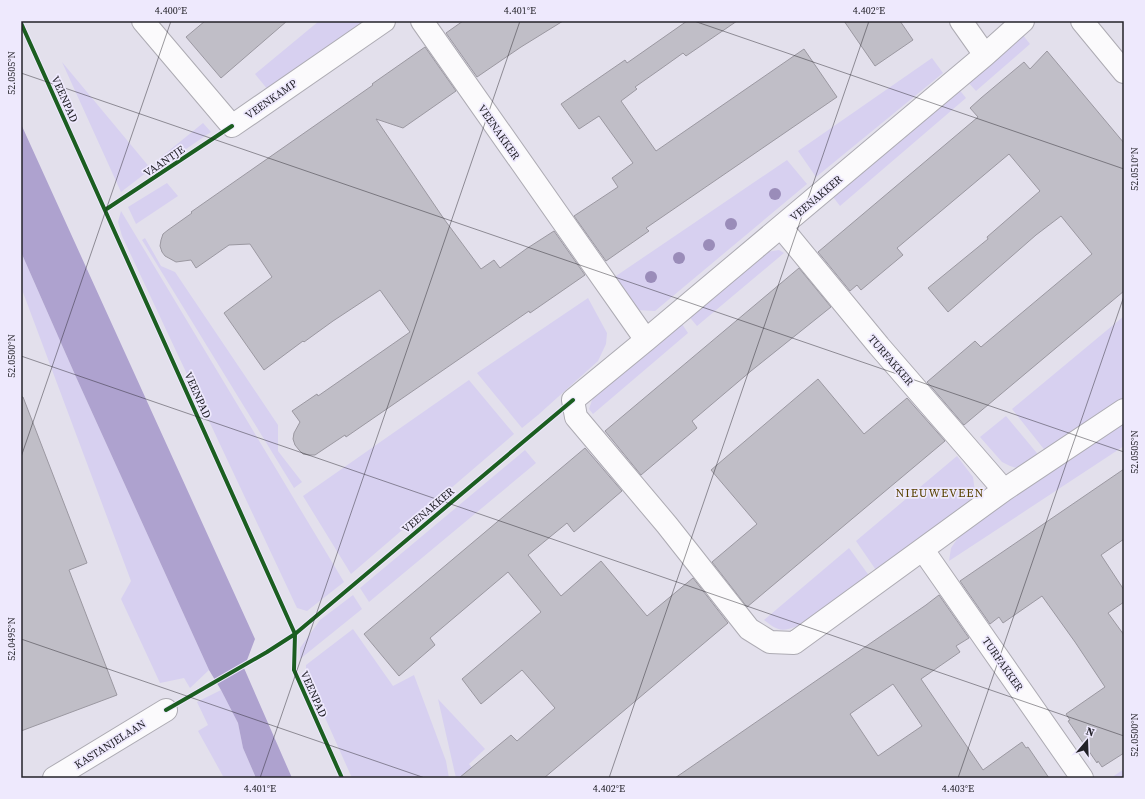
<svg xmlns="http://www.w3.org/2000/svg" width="1145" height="799" font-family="'Source Serif 4',serif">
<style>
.green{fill:#d7d0f0}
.water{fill:#aea2cf}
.building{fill:#c0bec7;stroke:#9b98a1;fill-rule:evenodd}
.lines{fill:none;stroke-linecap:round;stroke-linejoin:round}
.street-casing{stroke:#adabb3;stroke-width:24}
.street{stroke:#fbfafc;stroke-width:22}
.cycleway-casing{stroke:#eee9fd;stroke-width:6}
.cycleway{stroke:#1b5e20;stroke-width:4}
.tree{fill:#9a8cb9}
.ticks{fill:none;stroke:#232229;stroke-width:1;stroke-opacity:0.45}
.labels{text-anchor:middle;stroke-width:3.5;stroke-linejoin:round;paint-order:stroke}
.street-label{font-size:11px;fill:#232229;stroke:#eee9fd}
.neighbourhood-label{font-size:12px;letter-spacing:1px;fill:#584100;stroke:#eee9fd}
.neatline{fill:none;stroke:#232229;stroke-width:1.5}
.ticks-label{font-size:10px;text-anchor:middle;fill:#232229}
</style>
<rect width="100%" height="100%" fill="#e3e0ec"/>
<!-- green -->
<path class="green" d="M319,21H366L268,90L255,74Z
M1022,34L1030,44L976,91L967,81Z
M932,58L943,73L816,177L798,151Z
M62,62L151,169L121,192Z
M958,88L966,98L840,206L830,193Z
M203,123L211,132L164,164L160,158Z
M787,160L807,184L655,311L637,310L613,278Z
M167,183L178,196L136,224L128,207Z
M121,211L344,582L307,611L297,608L122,236L118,222Z
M145,238L161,266L175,272L278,425V451L302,482L294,488L142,240Z
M779,250L784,253L697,326L687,314L761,253Z
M21,252L76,377L209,670L190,688L184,678L160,683L121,599L131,581L21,287Z
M588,298L607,333L606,344L598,361L538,415L522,428L477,373Z
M1124,316V400L1047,453L1012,409Z
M680,321L688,333L593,414L589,409L595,391Z
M469,380L514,434L351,574L303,496Z
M1006,416L1041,458L1020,469L1010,466L1002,462L980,437Z
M1124,423V446L949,561L951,548L962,532Z
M525,450L536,463L369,602L360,588Z
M957,456L973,477L975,492L965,509L878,573L856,541Z
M849,548L870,577L798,626C781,632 778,631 764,620Z
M353,595L362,609L300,659V648L320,620Z
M353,629L393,686L414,675L446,761L449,778H352L306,675V665Z
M221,690L238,723L243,748L256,778H224L198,731L208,725L197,702Z
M438,699L485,749L469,764L480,778H456Z
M1124,769V778H1111Z"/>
<!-- water -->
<path class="water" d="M21,124L255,639L244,668L292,778H256L243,748L238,723L221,690L209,670L76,377L21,252Z"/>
<!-- building -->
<path class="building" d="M205,21H287L221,78L186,37Z
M463,21H563L521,47L477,77L446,33Z
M687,21H737L686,56L683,53L662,68L635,87L637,89L621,101L656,151L804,49L837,97L646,228L649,231L606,261L574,216L618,187L612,178L633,163L599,116L579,129L561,104L625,60L627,63Z
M844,21H900L913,40L875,66Z
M425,47L456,91L403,128L376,119L444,219L481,269L494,260L500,268L526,249L554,231L585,275L530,313L529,311L346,437L345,435L315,455H309L303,454L299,450L295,445L293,439L294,433L300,422L292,411L317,394L318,396L410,332L380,290L333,321L304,342L303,341L264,370L224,313L272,277L250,244L229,245L196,268L191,260L176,262L165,256L162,252L160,246L161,240L163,234L168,230L192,213L191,212L373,85L372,84Z
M1047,51L1124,143V291L964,425L927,382L975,341L981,347L1092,254L1061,216L1036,235L948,312L928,288L988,239L987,237L1040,191L1009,154L897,248L903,255L861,290L857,285L850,291L818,252L978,117L970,108L981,98L1024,62L1030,69Z
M799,268L831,307L751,371L692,421L697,428L641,475L605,431Z
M818,379L864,434L907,398L945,441L747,607L712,562L757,524L711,470Z
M21,397H23L87,563L69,570L117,695L21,731Z
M585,448L622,491L574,532L567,523L528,555L561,596L601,561L647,616L693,578L728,623L544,778H459L511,735L517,741L555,708L522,670L481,704L462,679L541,612L508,572L430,638L435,645L399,676L364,634Z
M1124,469V539L1101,555L1124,590V602L1108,613L1124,635V753L1102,767L1098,761L1097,763L1068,721L1070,720L1066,714L1105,687L1075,642L1042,596L1003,623L999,617L990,624L960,581Z
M939,595L969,638L956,646L960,652L921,679L983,770L1022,742L1026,748L1028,747L1049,778H675L926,605ZM893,684L922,726L878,756L850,714Z"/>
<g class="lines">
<defs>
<path id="street" d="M143,21L232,126L384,21
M422,21L646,340
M961,21L985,55L1023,21
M1082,21L1124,72
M985,55L646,340L573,400L576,417L667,525L749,629L770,642L794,643L1004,490L1124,410
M781,227L879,346L1004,490
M923,550L1082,778
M54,778L166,710"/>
</defs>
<!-- street casing -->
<use href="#street" class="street-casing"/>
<!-- street -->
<use href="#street" class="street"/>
<defs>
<path id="cycleway" d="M21,23L295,634L294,670L342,778
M105,210L232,126
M166,710L267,652L295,634L573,400"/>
</defs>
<!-- cycleway casing -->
<use href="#cycleway" class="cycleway-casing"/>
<!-- cycleway -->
<use href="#cycleway" class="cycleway"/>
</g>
<!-- trees -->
<g class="tree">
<circle cx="775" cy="194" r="6"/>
<circle cx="731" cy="224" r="6"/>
<circle cx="709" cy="245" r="6"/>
<circle cx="679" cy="258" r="6"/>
<circle cx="651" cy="277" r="6"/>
</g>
<!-- ticks -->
<path class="ticks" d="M694,21L1124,169M21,73L1124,452M21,356L1124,736M21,457L171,21M21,639L425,778M260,778L520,21M609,778L869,21M958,778L1124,296"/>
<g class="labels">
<!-- street labels -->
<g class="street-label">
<text transform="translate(65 99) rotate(66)" y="4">VEENPAD</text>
<text transform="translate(271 99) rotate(-35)" y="4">VEENKAMP</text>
<text transform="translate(499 132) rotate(55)" y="4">VEENAKKER</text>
<text transform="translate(164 161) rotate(-34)" y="4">VAANTJE</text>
<text transform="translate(816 198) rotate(-40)" y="4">VEENAKKER</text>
<text transform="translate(891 360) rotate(49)" y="4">TURFAKKER</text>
<text transform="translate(198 395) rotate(66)" y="4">VEENPAD</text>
<text transform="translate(428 510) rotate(-40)" y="4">VEENAKKER</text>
<text transform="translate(1003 664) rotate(55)" y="4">TURFAKKER</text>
<text transform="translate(314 694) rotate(66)" y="4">VEENPAD</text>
<text transform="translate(110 744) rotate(-32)" y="4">KASTANJELAAN</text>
</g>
<!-- neighbourhood labels -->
<g class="neighbourhood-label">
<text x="940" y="497">NIEUWEVEEN</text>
</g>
</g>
<!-- border -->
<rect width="1145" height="799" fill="none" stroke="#eee9fd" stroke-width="44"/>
<!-- north arrow -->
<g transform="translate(1087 741) rotate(19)" stroke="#eee9fd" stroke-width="3" paint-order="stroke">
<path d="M0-3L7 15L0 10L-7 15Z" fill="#232229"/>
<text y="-6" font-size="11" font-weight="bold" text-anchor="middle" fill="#232229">N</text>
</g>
<rect x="22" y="22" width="1101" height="755" class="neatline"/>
<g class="ticks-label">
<text x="171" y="14">4.400°E</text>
<text x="520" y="14">4.401°E</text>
<text x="869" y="14">4.402°E</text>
<text transform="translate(11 73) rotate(-90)" y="4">52.0505°N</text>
<text transform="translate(1134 169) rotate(-90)" y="4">52.0510°N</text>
<text transform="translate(11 356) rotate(-90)" y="4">52.0500°N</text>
<text transform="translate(1134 452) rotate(-90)" y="4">52.0505°N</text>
<text transform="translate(11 639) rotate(-90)" y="4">52.0495°N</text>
<text transform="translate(1134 735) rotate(-90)" y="4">52.0500°N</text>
<text x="260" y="792">4.401°E</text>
<text x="609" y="792">4.402°E</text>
<text x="958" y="792">4.403°E</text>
</g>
</svg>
